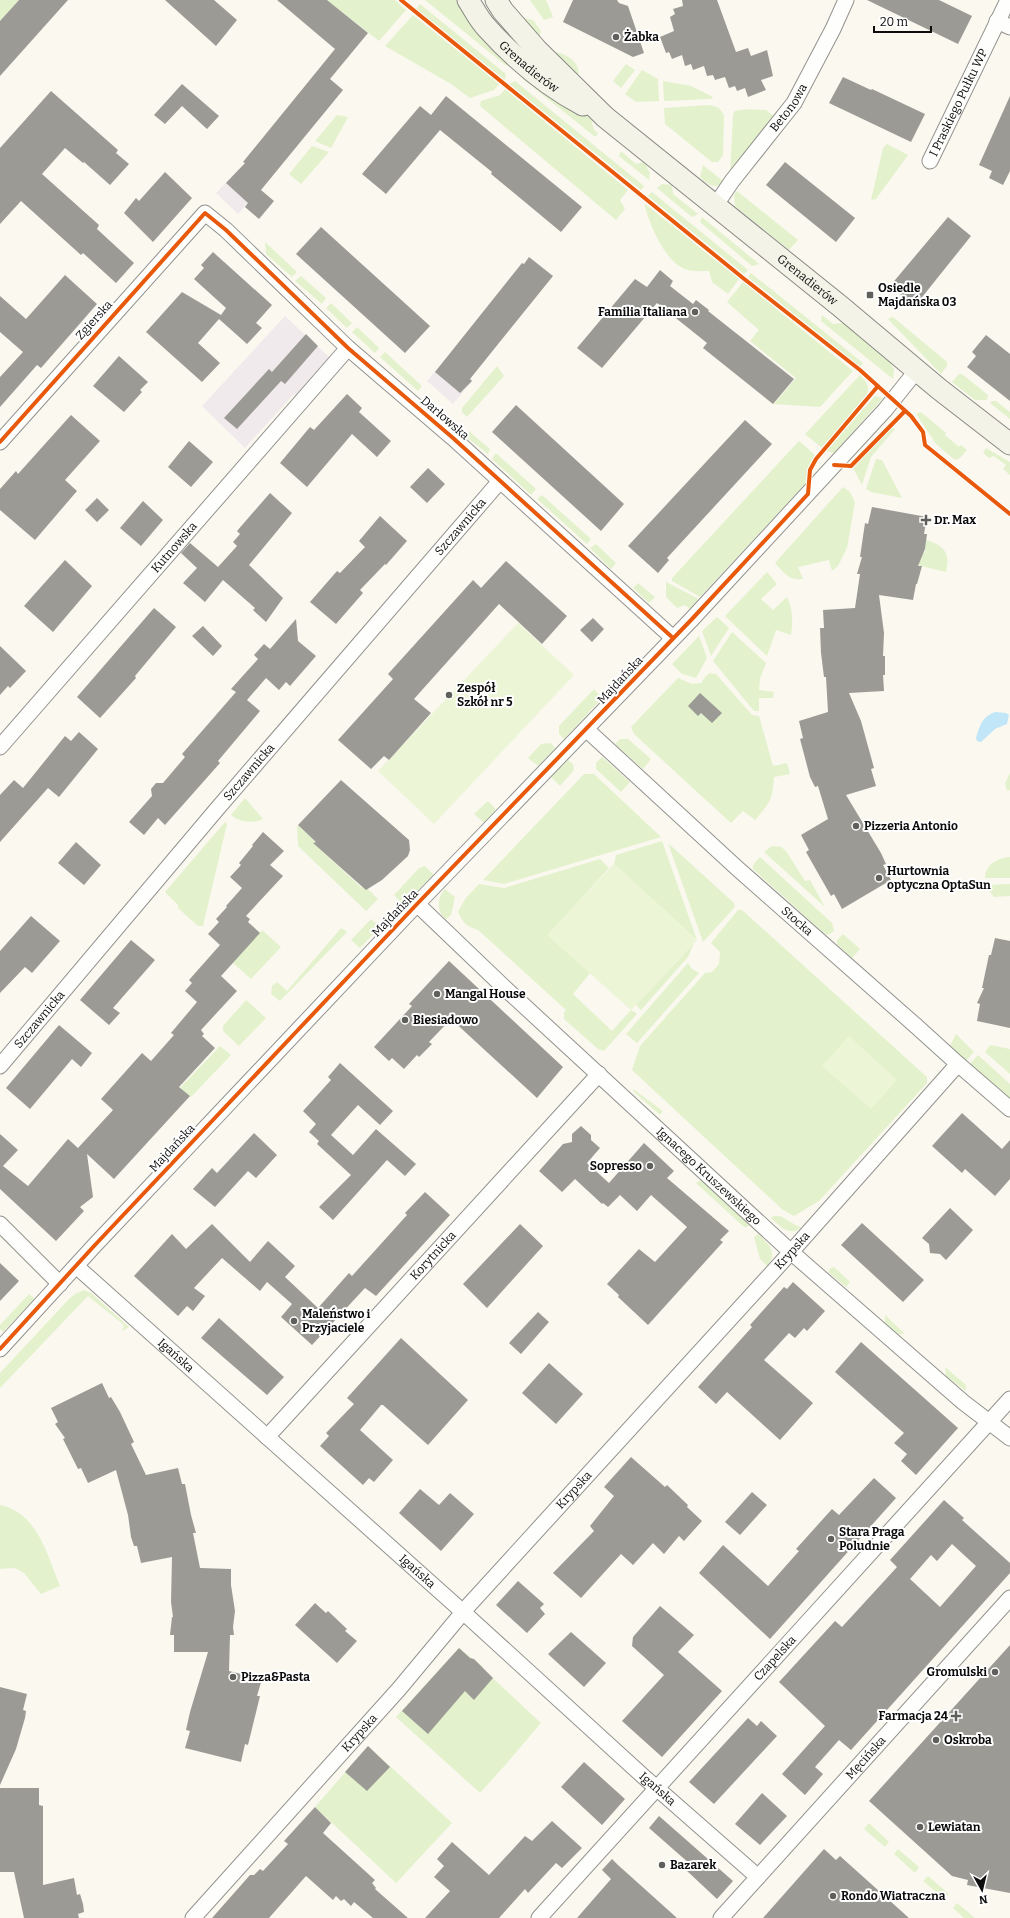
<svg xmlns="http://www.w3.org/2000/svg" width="1010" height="1918" font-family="Bitter,serif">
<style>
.industrial{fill:#f1eaed}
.green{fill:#e3f2cc}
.pitch{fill:#edf5d7}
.water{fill:#c1e6f8}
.building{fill:#9c9a95;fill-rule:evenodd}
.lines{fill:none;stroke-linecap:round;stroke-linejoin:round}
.street-casing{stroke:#93928e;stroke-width:17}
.secondary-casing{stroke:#8a8985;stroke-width:23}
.street{stroke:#fefefd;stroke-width:15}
.secondary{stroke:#f4f3e8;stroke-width:21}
.cycleway-casing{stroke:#fff;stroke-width:6}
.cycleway{stroke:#e8590c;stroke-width:4}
.poi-dot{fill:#5f5f5b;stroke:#fff;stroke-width:1.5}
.labels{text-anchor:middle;stroke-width:4;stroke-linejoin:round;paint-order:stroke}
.poi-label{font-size:12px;font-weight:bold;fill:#0c0c0c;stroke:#fff;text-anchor:start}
.street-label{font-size:12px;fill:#0c0c0c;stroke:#fff}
</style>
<rect width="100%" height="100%" fill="#faf8ef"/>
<!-- industrial -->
<path class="industrial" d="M238,170L260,190L238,214L216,193Z
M285,316L330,358L296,396L294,394L245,448L202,406Z
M446,358L472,381L453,404L427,381Z"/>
<!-- green -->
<path class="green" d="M0,0H19L0,21Z
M327,0H395L406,10L379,41Z
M425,0H456L465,14L511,66L505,65Z
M530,0H546L553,17L544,20Z
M420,4L506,74L505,80L416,9Z
M413,15L499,84L494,90L470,98L451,84L385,46Z
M521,18L533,20L541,31L539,37Z
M554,52C566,53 582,63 578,76Z
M626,64L635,70L621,88L613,81Z
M642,70L658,79L659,101L636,102L625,94Z
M521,73L591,119L594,130L598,133L596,136H594L524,80L521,77Z
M515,81L644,186L641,190L509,84Z
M663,81L691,86L713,97L711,99L664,101Z
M505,89L628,190L620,200L625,209L616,220L480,106L481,101L500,95Z
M710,105L719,108L724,115L723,155L718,162H712L665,124L664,108Z
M748,109L766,110L774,116L730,176L733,114L735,111Z
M337,115L348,117L331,148L315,141Z
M887,144L908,155L876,199L871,200L883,148Z
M312,146L329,152L301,184L289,174Z
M621,151L636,164L644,162L650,173L649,180L619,156Z
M703,165L723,181L722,184C713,189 706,183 700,177Z
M662,184L672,185L673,194L698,214L692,217L657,188Z
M737,191L798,240L789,250L735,206L734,195Z
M652,192L748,270L744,274L648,196Z
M644,203L739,279L728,294L712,282L709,271C701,271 692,272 685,269C664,261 649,223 644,203Z
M702,217L759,264L752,266L700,222Z
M265,242L296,271V273L292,277L266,254Z
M751,273L863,363L860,367L748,277Z
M301,276L326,298L322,304L295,281Z
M743,282L853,371L820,407L774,404L796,378L750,341L759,330L727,302Z
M331,303L352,323L347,328L326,308Z
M822,315L833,324L843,323L889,361L894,369L893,379L821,321Z
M893,317L947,362V366L941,374L888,319Z
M357,327L379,348L375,353L352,332Z
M385,352L422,386L418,391L380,357Z
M497,366L504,376L467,417L462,412V408Z
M959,374H962L988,395L987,400H975L952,382Z
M860,375C866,381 871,388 866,396L822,448L805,434Z
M875,396L883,398L834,453L826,451Z
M992,401H996L1010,412V419L990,403Z
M921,412L946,433L945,435L959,447L961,445L967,450L960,458L955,460L936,444L916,414Z
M892,428L895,429L871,457L862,485L853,468Z
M469,431L490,449L488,454L465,436Z
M799,441L815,455L809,468L805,484L700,597L672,581V578Z
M986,448L1010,462V475L1003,469L1006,465L994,456L989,458L983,453Z
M495,454H497L536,489L531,495L492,459Z
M876,459L882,460L902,498L871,492L866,489Z
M843,487L850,492L855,502L847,548L838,566L832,571L829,560L798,567L803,579C789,581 784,573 775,563Z
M542,495L591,539L587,544L537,499Z
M926,540C943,545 951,552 946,572L917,565L919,552L925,553Z
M596,544L616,563L611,569L590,548Z
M767,572L777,584L761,599L773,610L787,597C793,610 793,622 791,635L776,630L767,656L725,616Z
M666,582L697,598L698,600L690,609L685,605L677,608L666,597Z
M638,583L655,597L649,603L633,588Z
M717,617L729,628L711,656L702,631Z
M732,632L766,663L760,679L759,690L774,692L773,698H759V711H754L713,661Z
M699,636L707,658L696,678L682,674L672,664Z
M710,673L716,674L752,715L759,716L773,766L787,763L790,774L774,777C772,801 771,801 755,820L743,811L731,823L634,734L631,727L678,678L692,684L701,683L706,676Z
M594,689L602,698L564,739L559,734V726Z
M620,739H628L651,759L643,769L615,744Z
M551,743L555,748L538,766L528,758L541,744Z
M602,757L630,782L621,792L596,769V763Z
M568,760L573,764L574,770L560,786L551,777Z
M1010,773V790L1007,791L1005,783Z
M584,774H594L661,837L504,884L483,880Z
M245,798L263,819C253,824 239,822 231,815Z
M488,801L495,808V811L484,823L474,814Z
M225,822L227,824L203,926H198L178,908V905L165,892Z
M297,826H299L316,842L313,843L361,887L368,889L378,899L366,911L298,846Z
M662,841L697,940L614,864L616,855Z
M668,843L734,903L735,907L703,942Z
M772,846L781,847L786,851L805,881L810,880L825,907L764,852Z
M760,857L832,923L834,931L830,934L826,935L753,869V865Z
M1010,857V878H985C986,864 997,858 1010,857Z
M600,859L609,868L548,935L591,972L573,994L612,1031L631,1010L637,1014L604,1051L598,1049L564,1019V1013L566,1010L478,930C466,926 463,923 458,912L465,899L479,884L504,888Z
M425,866L434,875L404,903H402L394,895L419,868Z
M1010,884V896L994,897L985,885Z
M445,889L455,897L451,915L446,919C436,911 437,898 445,889Z
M738,910H742L927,1077V1083L819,1201L794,1216L783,1210L632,1070L640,1046L705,973L712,972L719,964L720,952L711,943Z
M371,919L380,927L360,948L351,940Z
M341,928L347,932L280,1001L271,994L272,986L277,982L287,991Z
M262,930L281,947L251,979L233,963Z
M843,934L860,949L852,958L837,944V940Z
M694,943L688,957L641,1010L636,1005Z
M688,963L692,969L699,973L637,1043L626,1034Z
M246,1000L266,1018L239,1046L223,1031V1026Z
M956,1034L974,1052L966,1061L950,1046Z
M990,1045L1010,1049V1074L985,1052Z
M220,1046L231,1055L191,1097L190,1096L180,1088Z
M978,1055L1010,1084V1099L970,1064Z
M633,1089L663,1111L660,1115L634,1092Z
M701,1180L748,1223L749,1225L747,1227H744L696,1183Z
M774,1216H780L801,1228C789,1237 780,1226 771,1218Z
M758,1234C768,1243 779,1253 767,1266L760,1259L754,1237Z
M834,1267L850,1282L846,1287L828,1272L831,1268Z
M84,1290L91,1293L129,1327L122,1331L124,1325L88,1296L0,1388V1373L69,1299L75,1294Z
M29,1294L35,1299L3,1332L0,1329V1325Z
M885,1315L905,1334H898L885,1323Z
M945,1367L966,1385V1391L946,1376Z
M0,1505C38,1513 47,1555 60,1586L41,1594L24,1573L15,1568L0,1569Z
M459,1648L482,1666L483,1669L541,1723L507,1763L480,1793L396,1717Z
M368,1746L452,1823L396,1883L315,1807Z
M869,1823L889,1842L885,1847L864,1829Z
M898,1849L919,1867L915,1873L894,1854Z
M928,1876L949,1894L944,1899L923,1881Z
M957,1903L975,1918H964L953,1908Z"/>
<!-- pitch -->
<path class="pitch" d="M518,623L574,675L434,824L378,771Z
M614,864L697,940L631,1010L547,935Z
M849,1036L897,1080L871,1109L822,1066Z"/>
<!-- water -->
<path class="water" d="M995,712L1006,713L1009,715L1007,724L995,729L981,742L977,741L976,738C980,725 982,717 995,712Z"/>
<!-- building -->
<path class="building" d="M19,0H68L0,76V21Z
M165,0H214L237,20L216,46Z
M277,0H327L368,33L330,79L343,90L261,190L274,201L259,219L245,207L248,203L226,183L245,163L243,162L335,49Z
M573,0H617L619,3L628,6L644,53L633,57L563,22Z
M682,0H717L736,52L748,48L751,56L767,50L773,76L761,80L766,90L748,97L745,88L737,91L735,86L729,88L725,77L715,80L713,75L707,76L704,66L693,70L691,64L685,66L682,55L672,59L669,52L666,53L660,37L674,31L670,17L675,14L673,9L683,6Z
M867,0H939L972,16L958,44Z
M843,77L871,90L872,89L925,114L911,142L829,103Z
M182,84L219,116L207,129L182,106L165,124L154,115Z
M51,91L118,150L116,153L129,164L110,185L84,162L83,163L65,148L42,174L99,225L97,229L134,263L116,283L83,253L81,255L21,201L0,224V148Z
M446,96L582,207L561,232L491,174L492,172L440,130L386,194L362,174L420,106L431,115Z
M1010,96V171L1003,185L989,178L992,171L979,165Z
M785,162L855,218L836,242L766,185Z
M165,172L192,198L153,242L124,213L136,198L139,201Z
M948,217L971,236L915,306L890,286Z
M321,227L430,326L405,353L296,254Z
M213,252L272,305L256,323L262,328L247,344L219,319L198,343L220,363L202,382L146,332L182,292L221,315L226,308L194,279L204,268L201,265Z
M529,257L553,276L470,379L472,381L460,393L435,372L522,263L524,264Z
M660,270L673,281L670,286L693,304L696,300L709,310L708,311L794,379L773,404L703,348L707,343L657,303L602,368L577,348L635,279L647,287Z
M65,275L97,304L41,368L37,365L0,407V377L23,352L0,332V296L26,319Z
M306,334L318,346L285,384L281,381L237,429L224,418L269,369L272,372Z
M986,335L1010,354V401L967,367L976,356L972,352Z
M119,356L148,382L140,390L142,392L124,412L93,386Z
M347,394L362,408L359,412L391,441L377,457L352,434L307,487L280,463L310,427L314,430Z
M516,405L624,504L601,531L492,432Z
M71,415L100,441L65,480L77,491L35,540L0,510V489L16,471L18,474Z
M745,420L772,444L667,558L669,560L658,573L628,546Z
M189,441L213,462L191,487L168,467Z
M428,468L445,484L427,503L410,487Z
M270,493L292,513L249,565L283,598L266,622L253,610L255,608L223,580L205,602L183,583L197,568L181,553L190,543L218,567L237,546L233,542L240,534L237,531Z
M97,498L109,510L97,522L85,510Z
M143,501L163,520L141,546L120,528Z
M872,507L927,517L924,534H927L925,549L918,566H922L917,584H916L913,600L879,595L884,633L883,656H885V675H883L884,691L849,693L861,721L874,768L871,769L876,786L846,795L881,853L886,864L883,865L891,880L842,909L834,894L831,896L806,852L809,850L801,835L828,819L818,786L815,787L810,777L800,739L803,738L799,721L828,712L826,677H824L821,653L820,628H824L823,610L855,608L860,574H857L862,557H860L865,523L868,524Z
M380,516L407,541L386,565L385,564L360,590L363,593L336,624L310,602L337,571L340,573L365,547L359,541Z
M65,560L92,586L53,632L24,606Z
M506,561L567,616L542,644L499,604L414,699L431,713L389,760L384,756L371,769L338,740L393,679L388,674L473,580L481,588Z
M154,608L176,627L135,676L136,678L100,718L77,697Z
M593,618L604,629L592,642L580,630Z
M296,619L298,641L316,656L290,686L286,682L279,690L266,678L247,700L260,711L218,761L220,763L165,825L158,818L144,835L129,822L152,796L151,789L156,783H163L185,757L182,754L236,692L231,689L258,659L254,655L264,644L270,649Z
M203,626L222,646L213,656L192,636Z
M0,646L26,671L10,688L8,686L0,695Z
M700,693L722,713L712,723L701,713L698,716L688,706Z
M79,732L98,749L59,797L48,788L0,842V795L14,780L23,788L65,736L71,741Z
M341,780L409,840L410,850L408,856L382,880L366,890L313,843L316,842L298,825Z
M263,832L284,851L270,865L283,876L246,916L250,919L248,922L260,933L221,976L237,991L201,1030L204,1034L202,1036L215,1048L179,1087L190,1096L114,1179L87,1154L93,1197L80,1207L84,1211L56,1241L0,1189V1134L18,1150L3,1166L28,1186L68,1139L78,1148L113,1110L101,1099L142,1053L151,1061L174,1035L171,1033L197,1002L185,991L192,983L189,980L220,945L208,934L219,922L216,919L227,907L226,906L242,888L230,877L241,865L239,863L253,846L252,845Z
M76,842L101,865L84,885L58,863Z
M31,916L60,941L32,973L25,967L0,993V951Z
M995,938L1010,941V1028L977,1021L980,1004L977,1003L984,988H982L989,955H991Z
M131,940L155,960L113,1008L120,1013L109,1025L80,1000Z
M449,961L563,1067L537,1098L451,1019L429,1042L432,1044L419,1057L417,1055L404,1069L392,1058L389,1061L374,1047L412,1006L409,1004Z
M59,1025L92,1053L81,1067L72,1059L30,1109L6,1088Z
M340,1063L393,1111L380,1125L358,1105L331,1135L353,1155L376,1129L416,1164L405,1176L387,1160L333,1220L319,1207L351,1175L317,1144L319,1141L309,1132L316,1124L303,1111L331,1080L328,1077Z
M962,1113L1002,1149L1010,1140V1179L995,1196L965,1169L962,1173L932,1146Z
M581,1126L591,1135V1140L600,1148L587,1163L609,1183L644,1143L674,1171L667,1178L729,1231L720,1240L723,1242L648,1325L618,1297L619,1295L607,1284L639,1249L655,1262L687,1227L651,1195L637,1211L620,1195L608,1207L603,1203L602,1204L575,1179L562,1192L539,1171L563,1144L572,1142V1134Z
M254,1133L277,1155L256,1178L248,1171L215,1207L193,1189L212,1168L217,1173Z
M425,1192L450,1215L376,1296L365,1288L312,1345L281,1317L292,1304L267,1282L260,1291L222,1258L194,1288L205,1296L193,1311L187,1306L178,1316L134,1276L172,1234L186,1249L212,1224L250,1262L268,1241L295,1266L285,1277L318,1308L349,1273L352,1276L407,1215L405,1213Z
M950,1208L973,1230L946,1260L940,1254L930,1253L929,1244L922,1238Z
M862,1223L924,1280L903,1302L841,1245Z
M520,1224L543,1246L487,1308L463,1284Z
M0,1263L19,1281L0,1301Z
M793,1282L825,1311L807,1331L804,1328L795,1338L789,1333L764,1360L813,1403L780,1440L727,1392L716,1404L698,1387L752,1327L750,1325L784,1287L787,1289Z
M538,1312L549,1322L521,1354L509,1343Z
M219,1318L284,1377L267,1395L201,1338Z
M401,1338L468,1400L428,1445L383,1405H381L360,1430L393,1460L374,1482L369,1478L363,1485L320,1446L329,1436L326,1433L354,1404L347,1398Z
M861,1342L958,1428L916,1475L901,1461L907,1454L894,1443L904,1433L835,1372Z
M549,1363L583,1394L556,1424L522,1393Z
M102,1383L109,1398L111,1397L120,1412L134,1442L131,1444L146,1475L178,1468L182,1484H185L191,1515L196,1533H193L200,1568L231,1569V1585L235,1611L233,1627L234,1635H230L229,1671L262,1679L257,1696H260L248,1745L245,1744L241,1762L185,1748L190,1731L186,1730L190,1712L208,1652H174V1635H170L172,1617H173L171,1602L172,1557L141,1563L137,1546H134L131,1537L128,1515L116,1470L88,1483L81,1468L78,1469L63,1439L65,1438L55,1424L58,1422L51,1408Z
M631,1457L665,1487L667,1485L688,1505L687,1507L702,1521L684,1541L679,1536L664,1554L653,1543L633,1565L621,1554L581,1598L553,1573L594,1531L590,1526L614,1496L604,1487Z
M874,1478L896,1498L770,1639L699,1573L723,1545L768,1586L799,1551L796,1549L832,1509L839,1515Z
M420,1489L439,1505L450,1493L474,1514L441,1551L399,1513Z
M752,1492L767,1505L740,1535L725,1522Z
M944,1500L964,1518L962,1520L1010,1563V1573L851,1750L839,1740L815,1767L823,1774L805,1795L782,1774L825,1726L779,1682L835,1621L842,1627L897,1567L890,1560ZM952,1544L976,1566L940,1607L910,1579L931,1555L937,1561Z
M518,1581L544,1604L540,1608L545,1614L527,1633L496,1605Z
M315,1603L326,1613L328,1611L347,1629L345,1631L357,1641L337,1663L295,1625Z
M660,1606L694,1635L678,1652L722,1691L662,1757L622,1721L664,1675L632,1646L633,1637Z
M571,1632L606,1663L584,1687L548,1654Z
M1010,1645V1893L967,1885L968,1880L952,1876L869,1801Z
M459,1648L470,1658L474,1659L493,1678L474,1700L465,1691L428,1734L402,1711Z
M0,1687L27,1694L23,1710L26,1711L25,1718L16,1749L0,1785Z
M748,1718L757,1726L761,1721L777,1736L714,1804L689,1782Z
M368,1746L390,1767L367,1791L345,1772Z
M584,1762L625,1799L602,1825L561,1787Z
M0,1788H39V1805L43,1806V1885L74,1878L77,1895L80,1894L83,1904L84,1912L78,1914L79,1918H24L14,1872H0Z
M762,1793L787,1816L760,1845L735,1824Z
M315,1807L331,1823L323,1833L375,1880L372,1883L376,1888L375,1889L408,1918H373L354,1902L351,1906L344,1899L341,1901L336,1896L333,1900L306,1876L269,1918H212L250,1875H254L260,1869L263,1871L288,1844L284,1841Z
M659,1816L733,1881L717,1899L686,1870L690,1864L649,1828Z
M552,1821L582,1848L562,1868L556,1863L528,1893L525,1889L499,1918H425L450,1891L434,1877L444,1866L437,1859L452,1842L489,1875L525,1836L532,1841Z
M824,1849L836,1860L840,1856L909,1918H763Z
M612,1859L618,1865L677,1918H577L611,1879L602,1870Z"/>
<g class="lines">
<defs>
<g id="street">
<path d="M997,21L1010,27"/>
<path id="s1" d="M930,161L1008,0"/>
<path id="s2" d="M715,206L732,181L794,103L833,29L846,0"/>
<path d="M0,442L205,213L226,230L348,348L453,438L673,638"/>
<path id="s3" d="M587,730L738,869L915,1025L958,1064L1010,1109"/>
<path id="s4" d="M0,747L348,348"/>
<path id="s5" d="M417,904L508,991L791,1252L963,1402L1010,1438"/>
<path id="s6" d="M0,1066L217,809L500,481"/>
<path d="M0,1224L60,1284"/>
<path id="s7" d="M76,1266L463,1612L644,1777L758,1877"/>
<path d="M0,1349L94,1246L417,904L692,619L885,410L917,370"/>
<path id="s8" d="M267,1437L599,1074"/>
<path id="s9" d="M193,1918L399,1689L469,1605L791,1252L958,1064"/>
<path id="s10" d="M539,1918L1010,1399"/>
<path id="s11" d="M721,1918L1010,1598"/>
</g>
<g id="secondary">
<path id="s12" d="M468,0C474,9 479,20 487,28C514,58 547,86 583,105"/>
<path id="s13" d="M496,0L503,11L537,50L605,117L840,306L939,389L1010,444"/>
</g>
</defs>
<!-- street casing -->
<use href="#street" class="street-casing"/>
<!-- secondary casing -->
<use href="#secondary" class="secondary-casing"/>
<!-- street -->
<use href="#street" class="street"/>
<!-- secondary -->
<use href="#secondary" class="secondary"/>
<defs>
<path id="cycleway" d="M401,0L743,278L860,370L911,416L923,432L925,445L1010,514
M0,442L205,213L226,230L348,348L453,438L673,638
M834,465L851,466L905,411
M0,1349L94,1246L296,1032L417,904L692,619L808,494L810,470L816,459L878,386"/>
</defs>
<!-- cycleway casing -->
<use href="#cycleway" class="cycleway-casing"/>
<!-- cycleway -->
<use href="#cycleway" class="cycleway"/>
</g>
<!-- markers -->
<g class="poi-dot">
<circle cx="616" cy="37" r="4"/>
<rect x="866" y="291" width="8" height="8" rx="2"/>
<circle cx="695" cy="312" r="4"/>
<path d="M924 514h4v4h4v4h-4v4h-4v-4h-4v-4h4z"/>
<circle cx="449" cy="695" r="4"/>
<circle cx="856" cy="826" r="4"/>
<circle cx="879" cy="878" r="4"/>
<circle cx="437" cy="994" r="4"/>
<circle cx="405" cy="1020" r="4"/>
<circle cx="650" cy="1166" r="4"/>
<circle cx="294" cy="1321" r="4"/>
<circle cx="831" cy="1539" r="4"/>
<circle cx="995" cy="1672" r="4"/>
<circle cx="233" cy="1677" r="4"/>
<path d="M954 1710h4v4h4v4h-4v4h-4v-4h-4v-4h4z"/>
<circle cx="936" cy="1740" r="4"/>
<circle cx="920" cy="1827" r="4"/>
<circle cx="662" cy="1865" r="4"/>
<circle cx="833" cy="1896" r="4"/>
</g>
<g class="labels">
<!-- poi labels -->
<g class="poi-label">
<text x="624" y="41">Żabka</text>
<text x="878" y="292">Osiedle<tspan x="878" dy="14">Majdańska 03</tspan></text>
<text x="687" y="316" text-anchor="end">Familia Italiana</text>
<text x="934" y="524">Dr. Max</text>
<text x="457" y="692">Zespół<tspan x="457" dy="14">Szkół nr 5</tspan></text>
<text x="864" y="830">Pizzeria Antonio</text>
<text x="887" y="875">Hurtownia<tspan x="887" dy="14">optyczna OptaSun</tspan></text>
<text x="445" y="998">Mangal House</text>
<text x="413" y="1024">Biesiadowo</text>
<text x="642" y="1170" text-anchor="end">Sopresso</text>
<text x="302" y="1318">Maleństwo i<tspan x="302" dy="14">Przyjaciele</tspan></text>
<text x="839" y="1536">Stara Praga<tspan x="839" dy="14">Poludnie</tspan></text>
<text x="987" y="1676" text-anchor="end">Gromulski</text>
<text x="241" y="1681">Pizza&amp;Pasta</text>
<text x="948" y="1720" text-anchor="end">Farmacja 24</text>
<text x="944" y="1744">Oskroba</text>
<text x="928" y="1831">Lewiatan</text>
<text x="670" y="1869">Bazarek</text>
<text x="841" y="1900">Rondo Wiatraczna</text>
</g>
<!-- street labels -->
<g class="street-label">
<text dy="4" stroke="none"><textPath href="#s12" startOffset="91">Grenadierów</textPath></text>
<text dy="4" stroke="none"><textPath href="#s1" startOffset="65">I Praskiego Pułku WP</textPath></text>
<text dy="4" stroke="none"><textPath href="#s2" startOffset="123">Betonowa</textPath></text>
<text dy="4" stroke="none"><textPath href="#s13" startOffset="420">Grenadierów</textPath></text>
<text transform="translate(94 320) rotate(-48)" y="4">Zgierska</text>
<text transform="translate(445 418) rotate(41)" y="4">Darłowska</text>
<text dy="4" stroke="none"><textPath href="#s6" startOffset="709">Szczawnicka</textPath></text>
<text dy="4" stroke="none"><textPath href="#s4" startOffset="265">Kutnowska</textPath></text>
<text transform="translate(620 680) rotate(-47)" y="4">Majdańska</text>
<text dy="4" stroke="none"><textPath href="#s6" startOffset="385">Szczawnicka</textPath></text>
<text transform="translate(395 913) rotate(-46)" y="4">Majdańska</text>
<text dy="4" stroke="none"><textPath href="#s3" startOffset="284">Stocka</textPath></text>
<text dy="4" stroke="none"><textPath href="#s6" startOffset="61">Szczawnicka</textPath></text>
<text transform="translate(172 1148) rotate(-47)" y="4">Majdańska</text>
<text dy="4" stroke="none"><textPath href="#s5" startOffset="399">Ignacego Kruszewskiego</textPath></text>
<text dy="4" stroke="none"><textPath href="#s9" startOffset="897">Krypska</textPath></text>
<text dy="4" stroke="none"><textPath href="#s8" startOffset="246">Korytnicka</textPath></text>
<text dy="4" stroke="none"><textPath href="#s7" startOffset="134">Igańska</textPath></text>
<text dy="4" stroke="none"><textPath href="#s9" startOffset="573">Krypska</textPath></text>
<text dy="4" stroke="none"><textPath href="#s7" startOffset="458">Igańska</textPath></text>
<text dy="4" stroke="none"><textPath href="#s10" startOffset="351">Czapelska</textPath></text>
<text dy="4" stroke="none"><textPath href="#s9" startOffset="249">Krypska</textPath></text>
<text dy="4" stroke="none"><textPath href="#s11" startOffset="216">Męcińska</textPath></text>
<text dy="4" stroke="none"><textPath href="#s7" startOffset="782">Igańska</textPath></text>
</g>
</g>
<!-- north arrow -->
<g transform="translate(982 1890) rotate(172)" stroke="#ffffff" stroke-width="3" paint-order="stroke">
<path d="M0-3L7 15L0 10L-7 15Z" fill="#0c0c0c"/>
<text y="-6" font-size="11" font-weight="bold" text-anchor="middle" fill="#0c0c0c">N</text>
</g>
<!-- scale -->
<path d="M874 26v6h57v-6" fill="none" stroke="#0c0c0c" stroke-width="2"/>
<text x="880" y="26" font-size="12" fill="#0c0c0c" stroke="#ffffff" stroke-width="3" paint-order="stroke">20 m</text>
</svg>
